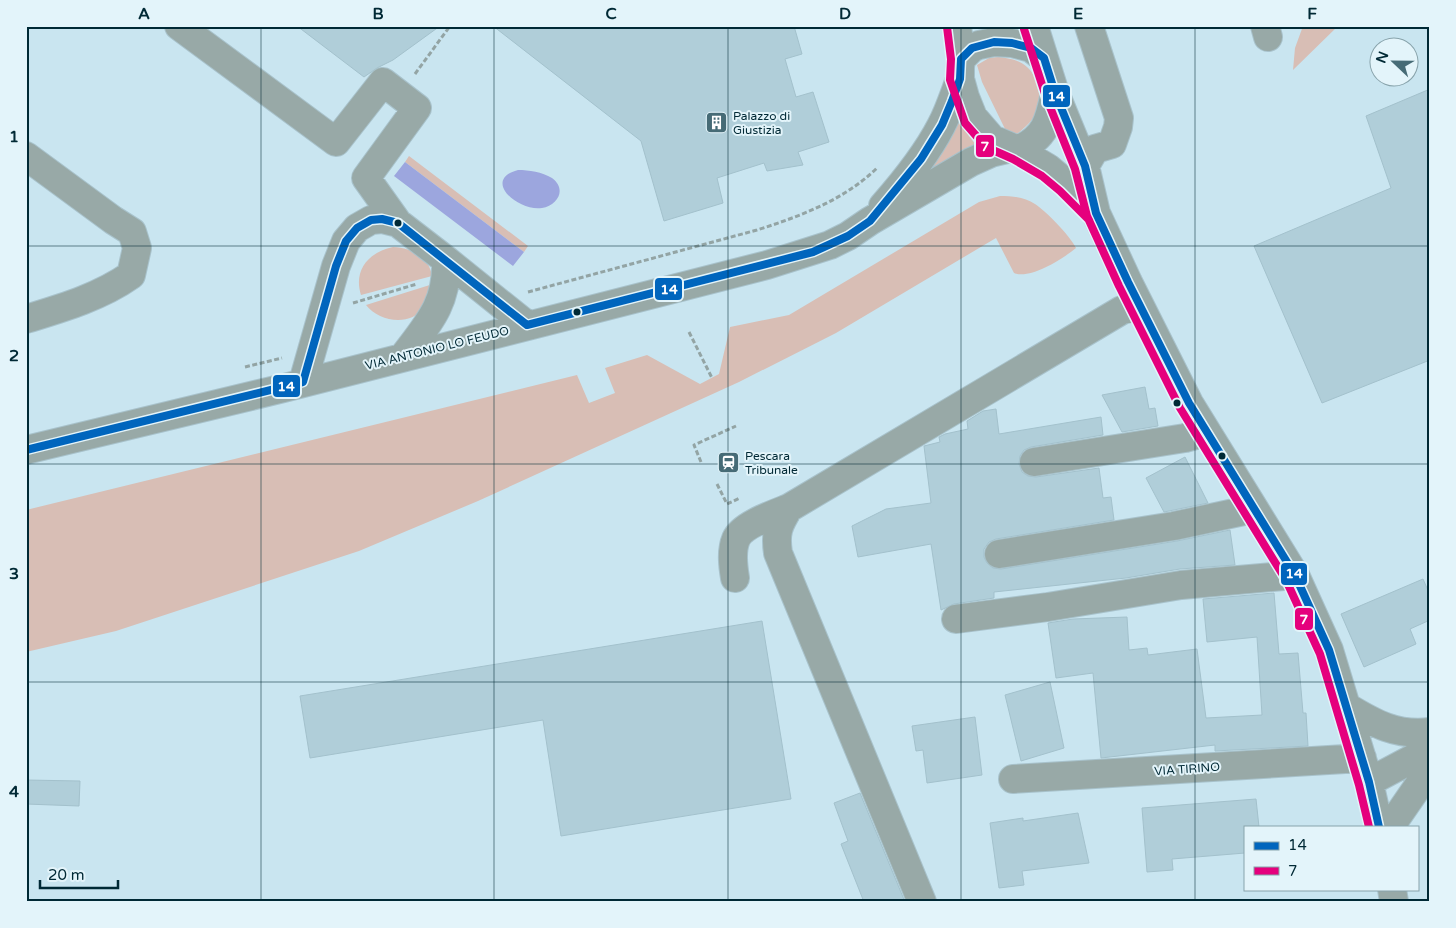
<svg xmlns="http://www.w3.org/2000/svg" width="1456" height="928" font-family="'Varela Round',sans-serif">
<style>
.green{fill:#d8beb5}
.water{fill:#9ca6de}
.building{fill:#b0ced9;stroke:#a3c1cc}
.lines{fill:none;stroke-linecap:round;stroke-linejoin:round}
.minor-casing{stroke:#a8c2cb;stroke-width:30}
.path{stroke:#93a4a4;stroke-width:3;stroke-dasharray:5 2.5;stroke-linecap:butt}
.minor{stroke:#98a9a7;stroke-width:28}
.bus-1-casing{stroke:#e3f4fa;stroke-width:11}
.bus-2-casing{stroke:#e3f4fa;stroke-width:11}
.bus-1{stroke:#0065bd;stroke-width:8}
.bus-2{stroke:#e5007d;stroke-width:8}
.grid{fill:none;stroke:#002935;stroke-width:1;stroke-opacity:0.55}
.bus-dot{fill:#002935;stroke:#e3f4fa;stroke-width:2}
.labels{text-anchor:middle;stroke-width:4;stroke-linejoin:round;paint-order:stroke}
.poi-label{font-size:12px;fill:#002935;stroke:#e3f4fa;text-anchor:start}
.street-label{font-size:12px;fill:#002935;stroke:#e3f4fa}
.line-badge{stroke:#e3f4fa;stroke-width:2}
.badge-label{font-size:14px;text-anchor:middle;font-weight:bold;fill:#fff}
.neatline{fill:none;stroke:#002935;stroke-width:2}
.grid-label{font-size:16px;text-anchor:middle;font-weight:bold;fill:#002935}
</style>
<rect width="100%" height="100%" fill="#c9e5f0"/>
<!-- green -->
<path class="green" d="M1303,26H1338L1293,70L1295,48Z
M998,57C1008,58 1020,60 1027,67C1040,78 1043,104 1034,117C1029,124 1023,129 1017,134L1011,133L1005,129L982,82L977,65L989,58Z
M958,113L969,136L980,150L952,159L923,173Z
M409,156L528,246L524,252L405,162Z
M1000,196C1012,196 1025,197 1035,204C1046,211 1071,237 1076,248C1064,258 1030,280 1014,273L996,238L836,333L739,382L478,501L359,551L116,631L26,652V510L577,375L589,403L615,393L605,368L647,355L700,384L719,374L730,327L789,315L979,202Z
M393,247C411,248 429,256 432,276L361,295C353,270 369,252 393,247Z
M433,284C430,291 428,301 424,307C411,327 379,322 366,305Z"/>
<!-- water -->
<path class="water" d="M405,162L524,252L513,266L394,176Z
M518,170C529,170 542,172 552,178C567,189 558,205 542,208C519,212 481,180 518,170Z"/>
<!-- building -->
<path class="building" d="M297,26H440L393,60L377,68L364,77Z
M493,26H794L802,54L785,59L796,97L813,92L829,142L798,152L803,165L767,171L764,163L717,178L723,203L664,221L641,141Z
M1430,89V360L1322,403L1254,246L1391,188L1366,116Z
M1145,387L1149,409L1155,408L1158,426L1122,432L1102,395Z
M996,409L999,434L1101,417L1103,435L1031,447L1024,450L1020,456L1019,464L1022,472L1028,476L1036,477L1099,468L1103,498L1111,497L1114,520L996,539L989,542L984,549V557L987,563L993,568L1001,569L1177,541L1230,530L1235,565L1180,569L1126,578L994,592V598L954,604L941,610L931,544L858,557L852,526L886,509L931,503L924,446L940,442L939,437L945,434L968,429L967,421L983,411Z
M1185,457L1208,503L1164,512L1146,478Z
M1423,579L1430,595V620L1410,629L1416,644L1364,667L1341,614Z
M1274,593L1279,654L1298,653L1303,713H1306L1308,746L1215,751V745L1101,758L1093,673L1056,678L1048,623L1073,619L1127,617L1129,650L1147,648L1148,655L1197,649L1206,718L1262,715L1257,637L1207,642L1203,599Z
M762,621L791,799L561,836L543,720L310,758L300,696Z
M1050,682L1064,748L1021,761L1005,695Z
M975,717L982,775L927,783L923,750L916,751L912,726Z
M26,780L80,781L79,806L26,804Z
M860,793L905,902H864L841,844L848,841L834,803Z
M1256,799L1259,827H1245V853L1172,859L1173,870L1147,872L1142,808Z
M1078,813L1089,863L1022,871L1024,885L999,888L990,823L1023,818V821Z"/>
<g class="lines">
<defs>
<path id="minor" d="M179,26L336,142L383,82L417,108L366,178L398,223
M957,26L961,59
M1034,26L1055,93L1085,166L1096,213L1128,282L1189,403L1295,575L1329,650L1369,782L1379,827
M1265,26L1268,37
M1044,58L1031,48L1012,43L994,42L979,45L972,48L961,59L960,67V79L965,97L973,117L992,139L1018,150L1048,168L1067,184L1096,213
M1018,150C1046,137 1049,121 1055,93
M26,156L113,220L132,232L137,248L131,275C100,297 62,308 26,319
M1085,166L1095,149L1112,144L1118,127L1119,118L1089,26
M883,206C905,181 926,155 941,126C949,111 954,95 960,79
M403,357C428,324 448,303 446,260
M303,382L336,266L346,241L357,228L371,220L382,219L398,223L446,260L527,325
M26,450L284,388L767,265L830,245L848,236L870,221L971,162L991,153L1012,148
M1034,462L1185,438L1206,432
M999,554L1174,526L1253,509
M735,578C733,566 731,551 736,539C742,525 774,514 789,508
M956,619L1048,607L1181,585L1295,575
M1347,707C1375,724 1397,736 1430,732
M1013,779L1362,758
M1369,782L1414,758L1430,745
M1390,827L1430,769
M1392,889L1394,902
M922,902L778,553C775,533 778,525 789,508L1122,310L1139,306"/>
</defs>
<!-- minor casing -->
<use href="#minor" class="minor-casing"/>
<!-- path -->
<path class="path" d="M415,74L450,26
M528,292L757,230C801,216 844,200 877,168
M353,303L417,284
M689,332L712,378
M245,367L282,358
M701,462L694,445L736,426
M717,484L727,504L740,498"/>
<!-- minor -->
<use href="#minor" class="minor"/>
<defs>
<path id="bus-1" d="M26,450L303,382L336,266L346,241L357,228L371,220L382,219L398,223L527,325L813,252L848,236L870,221L921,159L942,125L952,101L960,79L961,59L972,48L994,42L1012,43L1031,48L1044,58L1055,93L1085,166L1096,213L1128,282L1189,403L1295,575L1329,650L1369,782L1379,827"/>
<path id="bus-2" d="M947,27L951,59L950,80L965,123L986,147L1013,159L1042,176L1060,191L1089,220
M1024,29L1046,97L1075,169L1087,216L1119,286L1180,408L1286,580L1320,654L1359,785L1369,827"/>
</defs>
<!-- bus-1 casing -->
<use href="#bus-1" class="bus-1-casing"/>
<!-- bus-2 casing -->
<use href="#bus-2" class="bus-2-casing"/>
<!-- bus-1 -->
<use href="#bus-1" class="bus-1"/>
<!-- bus-2 -->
<use href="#bus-2" class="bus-2"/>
</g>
<!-- grid -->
<path class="grid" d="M261,26V902M494,26V902M728,26V902M961,26V902M1195,26V902M26,246H1430M26,464H1430M26,682H1430"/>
<!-- icons -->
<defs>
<symbol id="building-square" viewBox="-11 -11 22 22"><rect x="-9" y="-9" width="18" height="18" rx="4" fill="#466b76" stroke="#e3f4fa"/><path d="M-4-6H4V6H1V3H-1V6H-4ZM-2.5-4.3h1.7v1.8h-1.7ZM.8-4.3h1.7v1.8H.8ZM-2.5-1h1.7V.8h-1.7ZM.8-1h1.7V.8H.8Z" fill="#fff"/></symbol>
<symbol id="station-square" viewBox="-11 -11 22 22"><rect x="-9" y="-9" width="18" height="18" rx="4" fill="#466b76" stroke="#e3f4fa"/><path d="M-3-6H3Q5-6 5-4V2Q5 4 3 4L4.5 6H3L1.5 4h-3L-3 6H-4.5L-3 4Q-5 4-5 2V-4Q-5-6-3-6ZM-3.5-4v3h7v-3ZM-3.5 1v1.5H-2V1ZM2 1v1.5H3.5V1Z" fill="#fff"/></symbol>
</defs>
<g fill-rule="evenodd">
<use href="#building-square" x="704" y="110" width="25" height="25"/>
<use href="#station-square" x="716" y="450" width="25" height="25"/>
</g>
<!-- markers -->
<g class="bus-dot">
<circle cx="398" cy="223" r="4.5"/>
<circle cx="577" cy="312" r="4.5"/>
<circle cx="1177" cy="403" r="4.5"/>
<circle cx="1222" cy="456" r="4.5"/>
</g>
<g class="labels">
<!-- poi labels -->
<g class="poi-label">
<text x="733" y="120">Palazzo di<tspan x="733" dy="14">Giustizia</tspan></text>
<text x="745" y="460">Pescara<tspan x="745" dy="14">Tribunale</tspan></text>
</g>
<!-- street labels -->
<g class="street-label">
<text transform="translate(437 348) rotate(-14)" y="4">VIA ANTONIO LO FEUDO</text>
<text transform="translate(1187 769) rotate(-4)" y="4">VIA TIRINO</text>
</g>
</g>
<g class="line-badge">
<rect x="1042" y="84" width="29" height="24" rx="5" fill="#0065bd"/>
<rect x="975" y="134" width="20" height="24" rx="5" fill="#e5007d"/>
<rect x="654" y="277" width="29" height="24" rx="5" fill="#0065bd"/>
<rect x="272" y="374" width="29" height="24" rx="5" fill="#0065bd"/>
<rect x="1280" y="562" width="28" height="24" rx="5" fill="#0065bd"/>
<rect x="1294" y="607" width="20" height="24" rx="5" fill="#e5007d"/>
</g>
<g class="badge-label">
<text x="1056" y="101">14</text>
<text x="985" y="151">7</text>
<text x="669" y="294">14</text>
<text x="286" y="391">14</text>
<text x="1294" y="578">14</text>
<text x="1304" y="624">7</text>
</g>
<!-- border -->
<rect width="1456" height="928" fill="none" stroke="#e3f4fa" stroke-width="55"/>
<!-- legend -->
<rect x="1244" y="826" width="175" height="65" fill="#e3f4fa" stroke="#88a3ab"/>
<rect x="1254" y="842" width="25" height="8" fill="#0065bd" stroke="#88a3ab"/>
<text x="1288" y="850" font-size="15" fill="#002935">14</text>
<rect x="1254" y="867" width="25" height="8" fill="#e5007d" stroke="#88a3ab"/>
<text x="1288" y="876" font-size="15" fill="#002935">7</text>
<!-- north arrow -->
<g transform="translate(1394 62) rotate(292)"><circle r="24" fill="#e3f4fa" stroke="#88a3ab"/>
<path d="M0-4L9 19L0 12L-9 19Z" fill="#466b76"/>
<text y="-8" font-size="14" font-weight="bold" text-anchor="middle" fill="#002935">N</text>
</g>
<!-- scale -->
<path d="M40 880v8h78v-8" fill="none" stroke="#002935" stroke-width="2.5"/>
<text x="48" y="880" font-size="15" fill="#002935" stroke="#e3f4fa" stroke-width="4" paint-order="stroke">20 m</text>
<rect x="28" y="28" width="1400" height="872" class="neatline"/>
<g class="grid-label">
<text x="144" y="19">A</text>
<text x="378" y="19">B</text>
<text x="611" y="19">C</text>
<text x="845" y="19">D</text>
<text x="1078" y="19">E</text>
<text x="1312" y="19">F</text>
<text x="14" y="142">1</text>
<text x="14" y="361">2</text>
<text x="14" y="579">3</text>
<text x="14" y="797">4</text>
</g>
</svg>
